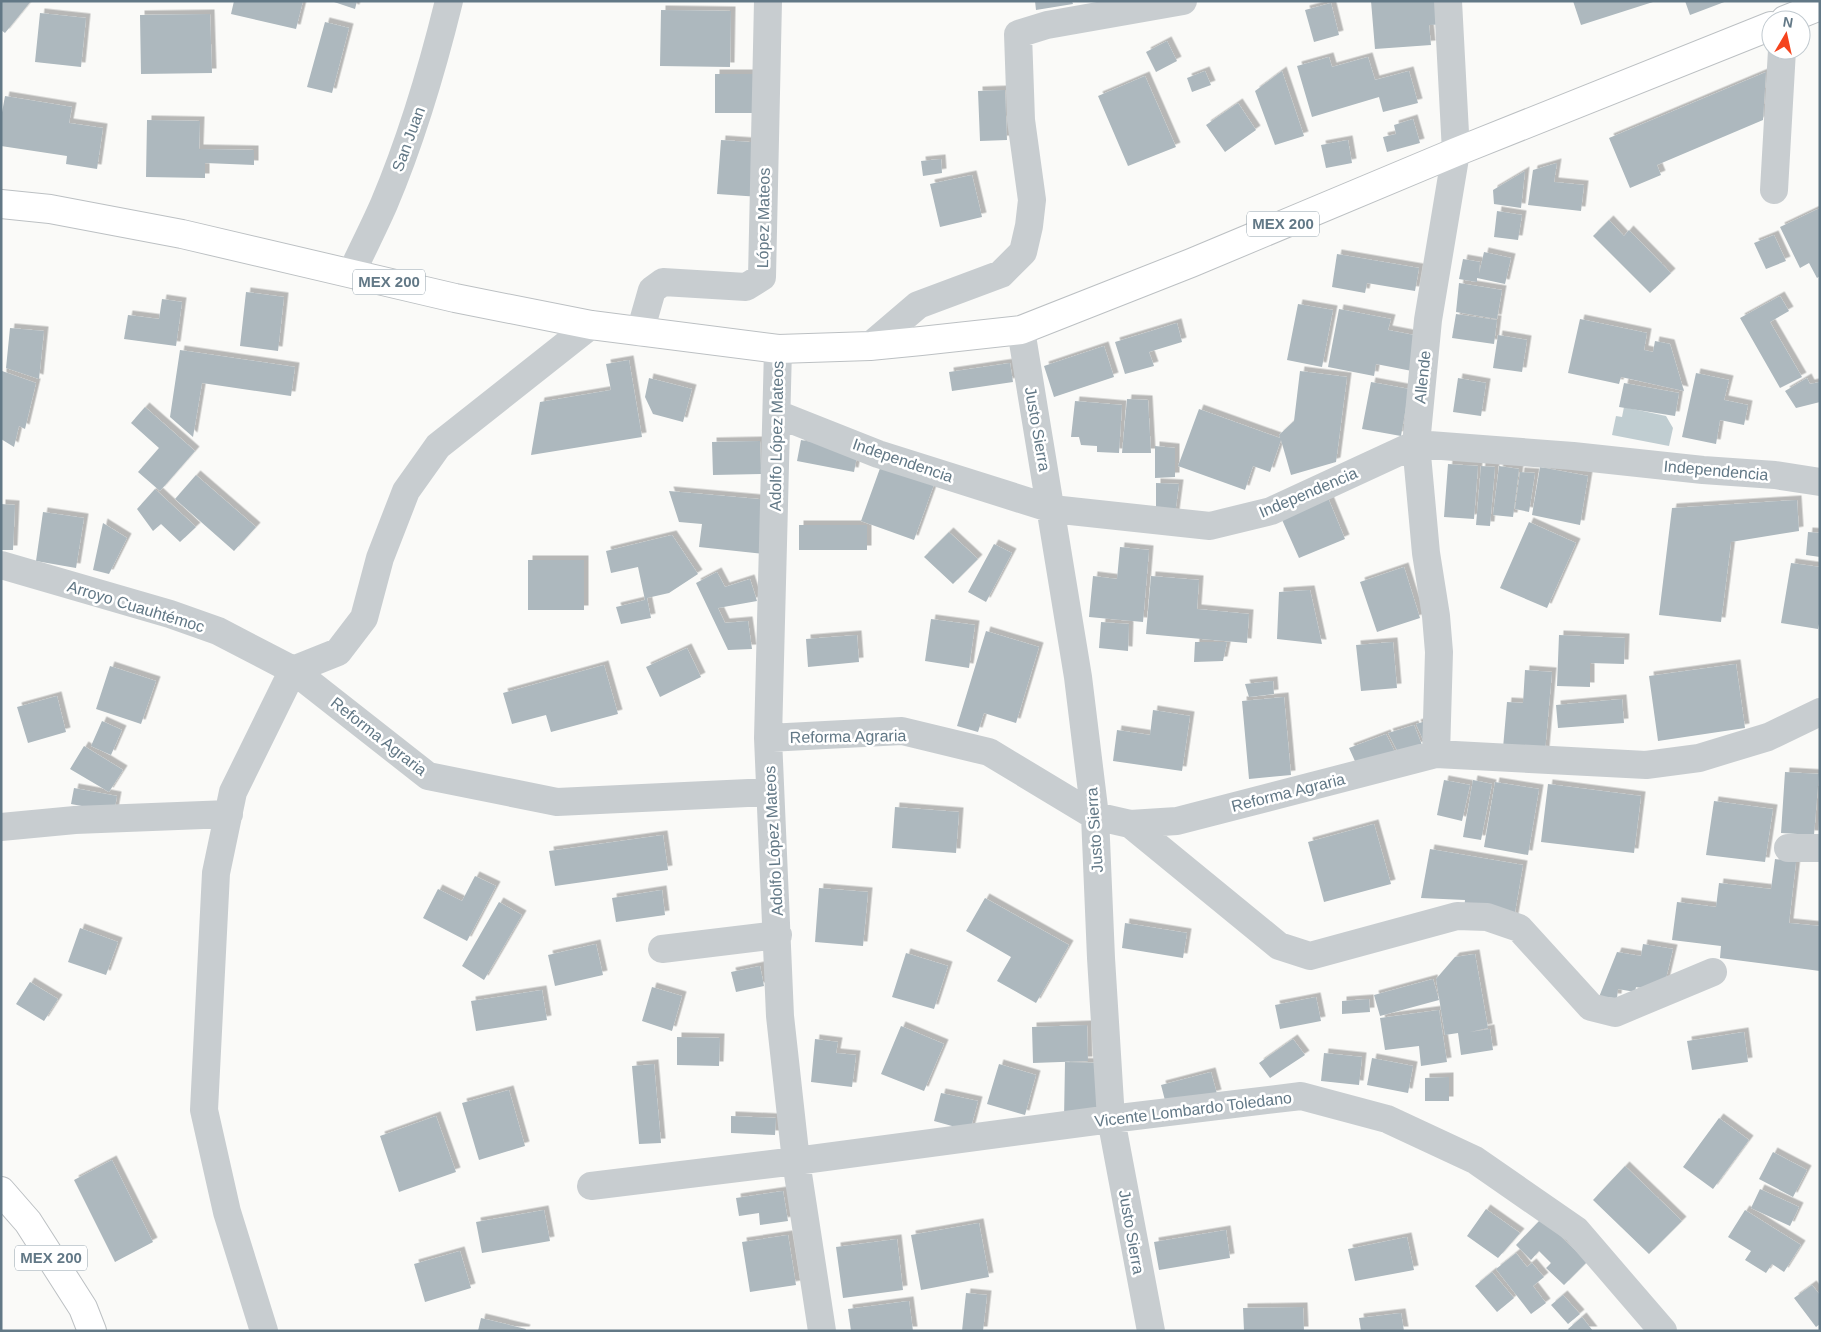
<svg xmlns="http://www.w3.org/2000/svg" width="1821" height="1332" font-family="Helvetica,sans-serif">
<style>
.water{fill:#c0cdd1}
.building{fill:#adb8be;filter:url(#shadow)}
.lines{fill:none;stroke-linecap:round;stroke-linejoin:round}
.highway-casing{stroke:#bcc0c3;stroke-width:30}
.minor{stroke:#c8cdd0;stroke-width:28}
.highway{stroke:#fff;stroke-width:28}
.labels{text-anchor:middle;stroke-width:5;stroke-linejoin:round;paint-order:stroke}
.shield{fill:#fff;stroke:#91a0aa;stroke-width:1}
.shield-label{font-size:15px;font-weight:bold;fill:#627886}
.street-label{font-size:16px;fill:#627886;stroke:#fff}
</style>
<defs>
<filter id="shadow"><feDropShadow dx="4.5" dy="-4.5" stdDeviation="0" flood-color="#0004"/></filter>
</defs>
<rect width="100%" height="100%" fill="#fafaf8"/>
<!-- water -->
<path class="water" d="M1624,407L1666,416L1673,428L1669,446L1612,435L1616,416L1622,417Z"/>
<!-- building -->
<path class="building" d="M1,1H31L5,33L1,30Z
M234,1H303L296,29L231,14Z
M331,1H357L355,9Z
M1035,1H1072L1073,4L1036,10Z
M1371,1H1444L1446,24L1429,25L1431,45L1375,49Z
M1573,1H1653V2L1581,25Z
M1685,1H1727L1690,15Z
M1331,3L1339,35L1314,42L1305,10Z
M661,10L731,11L730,67L660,66Z
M40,13L86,18L81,67L35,62Z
M210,14L212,73L141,74L140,15Z
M325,22L349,28L332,93L307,87Z
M1167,41L1177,61L1156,72L1146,52Z
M1329,57L1332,67L1368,57L1375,80L1409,71L1418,103L1383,112L1379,97L1312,117L1297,66Z
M1205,71L1211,85L1192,92L1187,78Z
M1282,71L1304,136L1275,145L1255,91Z
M1766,72L1763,120L1657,165L1661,175L1630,188L1609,138Z
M715,74H763L762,113H715Z
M1145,76L1176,147L1128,166L1098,96Z
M1005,90L1007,140L980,141L978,91Z
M5,96L72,107L69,123L103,128L97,169L66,164L67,156L1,146V118Z
M1238,103L1256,130L1225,152L1206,125Z
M1413,119L1420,143L1387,152L1383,137L1396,134L1394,125Z
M147,120L200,121L199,149L254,150V165L205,163V178L146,177Z
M721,140L764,143L760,197L717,194Z
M1348,140L1352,163L1326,168L1321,145Z
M941,159L942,173L923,176L921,161Z
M1557,163L1554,182L1584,185L1581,211L1528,205L1533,170Z
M1525,171L1521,208L1494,204L1493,190Z
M972,175L982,217L940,227L930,184Z
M1820,208V276L1817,278L1809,263L1800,268L1780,227Z
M1497,211L1522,215L1518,240L1494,237Z
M1609,220L1624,236L1629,230L1671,273L1650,293L1593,236Z
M1774,235L1786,261L1766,269L1754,243Z
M1484,252L1511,258L1505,284L1477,278V282L1459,279L1463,259L1480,262L1479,274Z
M1337,254L1419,268L1415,291L1367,283L1365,293L1332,287Z
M1459,283L1502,290L1497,319L1456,312Z
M246,292L284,297L278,351L240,346Z
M1780,296L1789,311L1770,322L1802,377L1780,388L1740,318Z
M162,299L182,302L176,346L124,339L128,315L159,319Z
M1298,304L1333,310L1322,367L1287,360Z
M1339,309L1391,319L1388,330L1419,336L1412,371L1376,364L1374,376L1328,367Z
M1456,314L1497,320L1494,344L1452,338Z
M1580,319L1647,333L1644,350L1653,352L1655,341L1670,344L1684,391L1621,377L1619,384L1568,373Z
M1177,323L1182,342L1149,352L1154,366L1125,374L1115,342Z
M10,328L44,331L39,379L6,368Z
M1498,335L1527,340L1522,372L1493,368Z
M1104,346L1114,377L1054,397L1044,366Z
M180,350L295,367L291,396L202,383L193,437L170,417Z
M629,360L642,437L531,455L540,402L611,390L606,364Z
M1010,363L1013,382L952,391L949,372Z
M2,371L36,383L25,429L19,426L14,447L1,439Z
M1300,371L1347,377L1336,462L1291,475L1281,440L1270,472L1253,466L1245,490L1178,466L1199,409L1280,438L1279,435L1294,421Z
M1696,373L1729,380L1724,400L1748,405L1744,425L1720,420L1716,444L1682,437Z
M649,378L692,389L683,422L653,414L645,397Z
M1458,378L1486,383L1481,416L1453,412Z
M1807,378L1810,384L1820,382V402L1796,408L1785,391Z
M1371,382L1409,389L1401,436L1362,429Z
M1624,383L1679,393L1675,416L1619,407Z
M1127,399L1148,400L1151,453H1122Z
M1075,401L1122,405L1119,453L1097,452V446L1081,445L1079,437H1071Z
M145,407L195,451L160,491L138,472L159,448L131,423Z
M801,440L858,451L854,472L797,461Z
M760,441L761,474L713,475L712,442Z
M1155,446L1175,448V477L1155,478Z
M883,460L936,479L914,540L861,521Z
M1448,464L1478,466L1474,519L1444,517Z
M1481,466L1495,467L1490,526L1476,525Z
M1499,466L1519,469L1513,517L1493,515Z
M1540,467L1588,476L1580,525L1532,515Z
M1520,472L1535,473L1529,512L1515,509Z
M196,475L256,527L234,551L175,499Z
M1156,483L1179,484L1175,514L1156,512Z
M155,489L196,527L180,542L161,524L153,531L137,509Z
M669,491L769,500L765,554L699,547L702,524L679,522Z
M1326,493L1345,539L1299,558L1279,513Z
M1797,500L1799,531L1731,542L1721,622L1659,615L1672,508Z
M1,504L15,505L13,550H1Z
M43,512L84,518L76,568L36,561Z
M1529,522L1576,543L1547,608L1500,588Z
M103,523L127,538L109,574L93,570Z
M799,525H867V550H799Z
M949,532L978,559L953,584L924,557Z
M1808,532L1820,533V557L1806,555Z
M672,535L698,574L669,593L647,598L651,618L621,624L616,607L645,600L638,567L611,573L606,551Z
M994,544L1012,553L986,602L968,592Z
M1120,547L1149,550L1143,622L1089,617L1093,576L1117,579Z
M528,560H584V610H528Z
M1791,563L1820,567V619L1818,629L1781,623Z
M1404,567L1420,618L1377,632L1360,582Z
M717,572L725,587L750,579L757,601L718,608L725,623L748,621L752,649L728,650L696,583Z
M1151,576L1199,580L1197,609L1249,614L1247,643L1146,634Z
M1310,590L1322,644L1277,639L1279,592Z
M931,619L975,625L969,668L925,661Z
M1101,622L1129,624L1128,651L1099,648Z
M986,631L1039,647L1016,723L984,713L978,732L957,726Z
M857,635L859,662L808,667L806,639Z
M1559,635L1625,638L1624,664L1590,663V687L1557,686Z
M1195,642H1227L1223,661L1194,662Z
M1393,642L1397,688L1361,691L1356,645Z
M687,648L701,677L660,697L646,667Z
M1736,664L1745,728L1658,741L1649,676Z
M604,665L618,714L551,732L546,715L512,724L503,693Z
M110,666L156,681L141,724L96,709Z
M1525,670L1552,672L1545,751L1503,748L1507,702L1523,703Z
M1273,681L1274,694L1249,697L1245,684Z
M57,696L66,732L28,743L17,707Z
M1284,697L1291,775L1249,779L1242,701Z
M1622,699L1624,723L1558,728L1556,705Z
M1153,710L1190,716L1182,771L1113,761L1117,730L1150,735Z
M102,721L122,730L111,755L91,746Z
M1426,721L1425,744L1416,724Z
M1414,725L1422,745L1398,752L1388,733Z
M1386,734L1396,754L1359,770L1349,748Z
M84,746L123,770L109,792L70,769Z
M1785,772L1819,774L1814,835L1781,833Z
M1444,780L1470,785L1462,821L1437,815Z
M1473,780L1492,784L1481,840L1463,837Z
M1495,782L1539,789L1528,855L1484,847Z
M1548,784L1641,796L1634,853L1541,842Z
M74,788L117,796L114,812L71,804Z
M1714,801L1773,809L1765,862L1706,855Z
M895,807L959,812L956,853L892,848Z
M1374,824L1391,884L1324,902L1308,842Z
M663,835L668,870L555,886L549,851Z
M1430,849L1523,865L1514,918L1464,910L1465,900L1421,898Z
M1775,859L1796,862L1789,923L1820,926V971L1720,958L1721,946L1672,940L1677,902L1716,907L1719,883L1771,889Z
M475,876L496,886L467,941L423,918L438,889L462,901Z
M819,888L868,892L863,946L815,942Z
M662,890L665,915L616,922L612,898Z
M985,898L1069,945L1036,1003L997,981L1011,957L966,931Z
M499,902L522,915L484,980L462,966Z
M1125,923L1187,933L1183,958L1122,948Z
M80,928L118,942L106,975L68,962Z
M596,944L603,975L555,986L548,955Z
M1643,944L1673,949L1663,991L1636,987L1635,992L1618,989L1617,998L1599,997L1617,952L1641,956Z
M906,953L948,966L934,1009L892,997Z
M1475,954L1488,1028L1470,1032L1490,1029L1493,1050L1461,1055L1458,1033L1445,1035L1436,979L1455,957Z
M760,966L764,986L736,992L731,972Z
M1433,979L1439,1000L1380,1016L1374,995Z
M30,982L58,999L44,1021L16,1004Z
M652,987L682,996L672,1031L642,1021Z
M542,990L547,1020L476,1031L471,1001Z
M1316,997L1321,1021L1280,1029L1275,1005Z
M1369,999L1370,1012L1342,1014V1001Z
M1439,1010L1447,1062L1421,1066L1419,1046L1385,1050L1380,1018Z
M1087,1025L1088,1061L1033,1063L1032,1027Z
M901,1026L944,1044L924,1091L881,1074Z
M1744,1032L1748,1062L1692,1070L1687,1041Z
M677,1037L720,1038L719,1066L677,1065Z
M815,1039L838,1042L836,1053L856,1055L852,1087L811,1082Z
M1293,1039L1305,1055L1270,1078L1259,1063Z
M1324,1053L1362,1057L1359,1085L1321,1081Z
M1372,1058L1413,1066L1408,1093L1367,1085Z
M1065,1062L1100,1063L1099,1119H1064Z
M654,1064L661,1143L639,1144L632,1066Z
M999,1064L1036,1075L1025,1115L987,1104Z
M1211,1072L1217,1094L1167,1108L1161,1085Z
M1449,1077V1101H1425V1078Z
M509,1090L525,1146L479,1160L462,1103Z
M941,1093L978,1101L970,1131L934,1121Z
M436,1116L456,1172L399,1192L380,1136Z
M731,1116L776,1118L775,1135L731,1133Z
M1719,1118L1749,1140L1713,1189L1683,1167Z
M1773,1152L1807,1170L1793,1197L1759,1179Z
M112,1160L153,1242L115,1262L74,1180Z
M1625,1166L1682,1221L1649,1254L1593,1200Z
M1760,1189L1799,1207L1790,1226L1751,1208Z
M783,1191L788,1221L760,1225L759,1213L739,1216L736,1198Z
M1486,1209L1520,1233L1498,1258L1467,1236Z
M544,1210L550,1241L482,1253L476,1222Z
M1745,1210L1801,1245L1784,1272L1772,1264L1766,1273L1745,1260L1751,1251L1728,1237Z
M1542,1218L1587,1262L1564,1285L1546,1268L1551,1263L1539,1251L1531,1260L1516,1245Z
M979,1223L989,1277L921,1290L911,1235Z
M1226,1230L1230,1258L1159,1270L1154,1242Z
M788,1235L796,1285L750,1292L742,1242Z
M1407,1237L1414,1270L1355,1281L1348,1249Z
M897,1239L903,1290L843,1298L836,1247Z
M460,1251L471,1288L425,1302L414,1264Z
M1516,1253L1527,1267L1532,1263L1544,1277L1533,1286L1546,1303L1531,1314L1496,1269Z
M1492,1272L1514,1298L1497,1312L1475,1286Z
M1812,1285L1820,1295V1324L1816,1327L1794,1298Z
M966,1293L987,1295L983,1331H962Z
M1563,1295L1580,1314L1568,1324L1551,1305Z
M909,1301L913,1331H851L848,1309Z
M1303,1307L1304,1331H1244L1243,1308Z
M1401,1313L1404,1331H1361L1359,1318Z
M1582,1317L1593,1331H1569L1568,1329Z
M481,1318L526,1329L525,1331H478Z"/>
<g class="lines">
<defs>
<path id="highway" d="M1785,20L1820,6
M1,204L50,209L182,234L455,298L591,325L778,349L870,346L921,341L1021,330L1191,263L1456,152L1771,26
M1,1191L28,1222L83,1308L92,1331"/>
</defs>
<!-- highway casing -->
<use href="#highway" class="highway-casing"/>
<!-- minor -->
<path class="minor" d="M1774,190L1782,50
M352,272C362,250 374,227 384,204C412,138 432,70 449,1
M1021,330L1078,677L1095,816L1101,958L1111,1119L1151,1331
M640,332L652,290L663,282L746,287L762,277L768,1
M870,346L918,305L1001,274L1023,252L1029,226L1032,200L1021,120L1018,34L1047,25L1183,1
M778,349L768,738L780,1016L796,1161L822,1331
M777,414L878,454L1052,509L1210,526L1271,511L1416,444L1573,456L1703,470L1775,475L1820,482
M1,565L170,614L218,631L293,670L428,776L557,802L770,792
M768,738L902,731L989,752L1095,816L1130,824L1177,821L1436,754L1646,765L1699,758L1768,737L1820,712
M1436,754L1439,652L1436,616L1426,553L1416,444L1428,320L1456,152L1448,1
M1130,824L1279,946L1310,956L1457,916L1487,917L1519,928L1591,1007L1615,1013L1713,972
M1,827L75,820L229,814
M1788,848H1820
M662,949L778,935
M591,1186L796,1161L1111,1119L1301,1096L1387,1119L1475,1160L1576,1230L1663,1331
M264,1331L227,1212L204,1110L216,873L233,792L293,670L338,652L364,618L380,558L406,491L438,446L591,325"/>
<!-- highway -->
<use href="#highway" class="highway"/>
</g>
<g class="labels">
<!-- shield labels -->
<g class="shield">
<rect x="1247" y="211.5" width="72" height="25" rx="4"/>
<rect x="353" y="269.5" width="72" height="25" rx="4"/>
<rect x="15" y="1245.5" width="72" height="25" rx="4"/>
</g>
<g class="shield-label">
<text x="1283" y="229">MEX 200</text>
<text x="389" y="287">MEX 200</text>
<text x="51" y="1263">MEX 200</text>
</g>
<!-- street labels -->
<g class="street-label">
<text transform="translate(408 139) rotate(-70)" y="6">San Juan</text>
<text transform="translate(763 218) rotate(-89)" y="6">López Mateos</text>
<text transform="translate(1422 377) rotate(-84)" y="6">Allende</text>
<text transform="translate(1038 429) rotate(80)" y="6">Justo Sierra</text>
<text transform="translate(776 436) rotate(-89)" y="6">Adolfo López Mateos</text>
<text transform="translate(903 460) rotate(19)" y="6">Independencia</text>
<text transform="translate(1716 470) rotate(5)" y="6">Independencia</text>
<text transform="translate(1308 492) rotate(-23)" y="6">Independencia</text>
<text transform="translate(136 606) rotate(17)" y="6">Arroyo Cuauhtémoc</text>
<text transform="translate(379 736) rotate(38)" y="6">Reforma Agraria</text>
<text transform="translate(848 736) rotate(-1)" y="6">Reforma Agraria</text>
<text transform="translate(1288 792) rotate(-14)" y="6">Reforma Agraria</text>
<text transform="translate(1094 830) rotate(-94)" y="6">Justo Sierra</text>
<text transform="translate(773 841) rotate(-93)" y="6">Adolfo López Mateos</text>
<text transform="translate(1193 1109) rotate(-7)" y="6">Vicente Lombardo Toledano</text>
<text transform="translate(1132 1232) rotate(80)" y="6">Justo Sierra</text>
</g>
</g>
<!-- border -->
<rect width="1821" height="1332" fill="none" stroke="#627886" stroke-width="5"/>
<!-- north arrow -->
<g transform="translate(1786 35) rotate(9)"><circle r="24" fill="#ffffff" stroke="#c0c9cf"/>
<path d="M0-4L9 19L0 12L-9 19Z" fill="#f5431d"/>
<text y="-8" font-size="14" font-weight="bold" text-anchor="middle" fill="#627886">N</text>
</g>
</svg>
